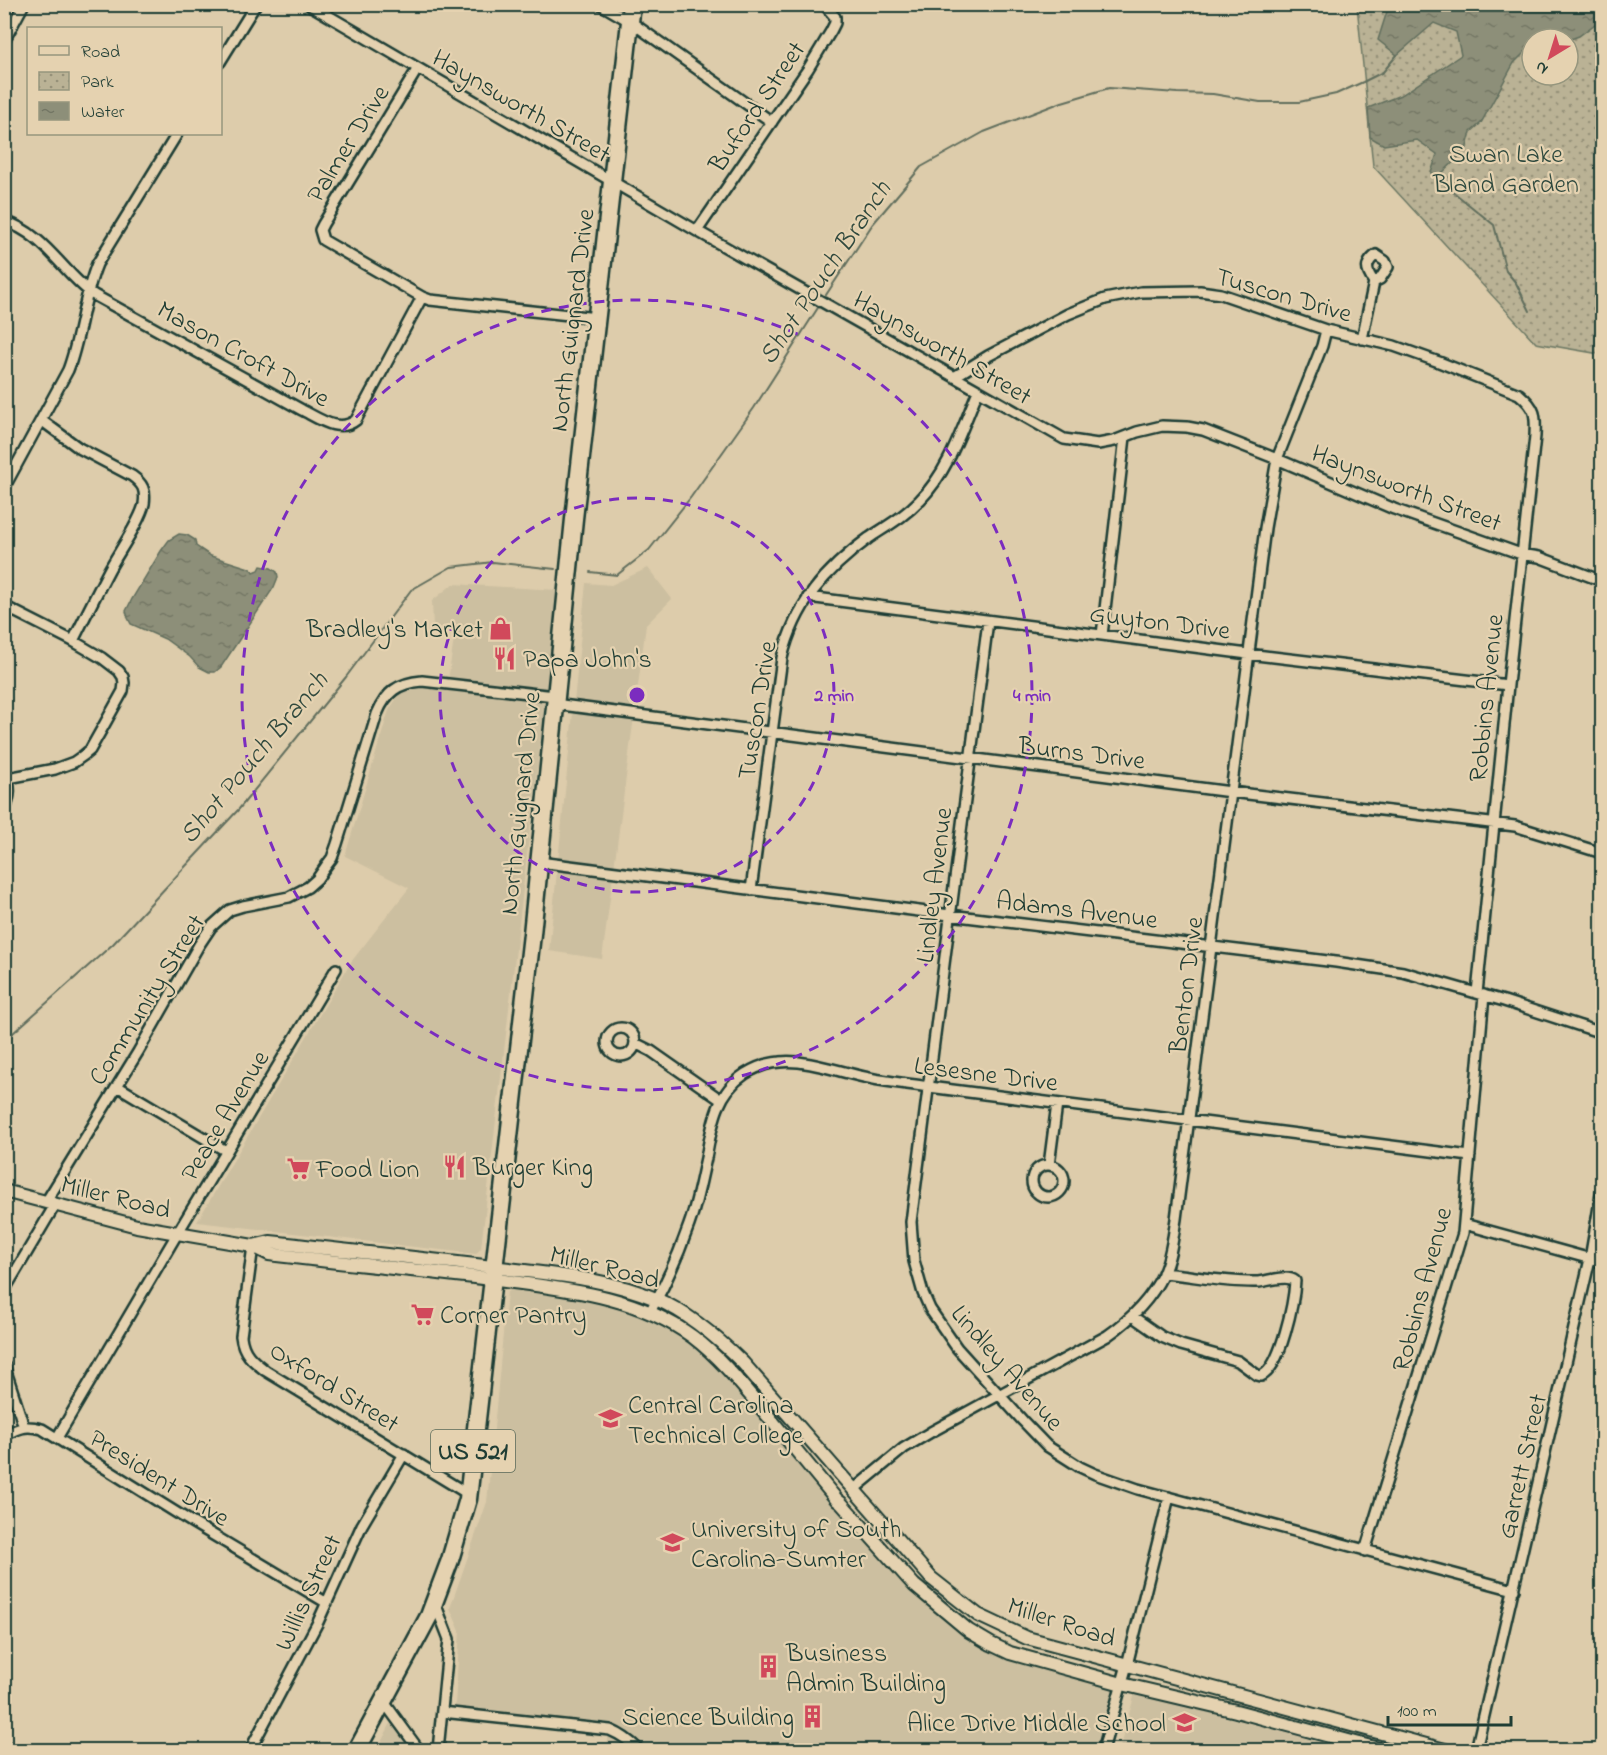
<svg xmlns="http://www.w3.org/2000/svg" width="1607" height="1755" font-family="'Indie Flower',sans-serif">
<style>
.built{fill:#ccbfa0}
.park{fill:url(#park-dots);stroke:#6c7864;stroke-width:1.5;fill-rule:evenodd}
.water{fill:url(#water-ripples);stroke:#616e5d;stroke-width:1.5}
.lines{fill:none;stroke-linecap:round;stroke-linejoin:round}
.stream{stroke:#616e5d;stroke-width:2}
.street-casing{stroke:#1f3d34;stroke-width:14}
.secondary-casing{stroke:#1f3d34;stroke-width:16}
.highway-casing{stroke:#1f3d34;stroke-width:21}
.street{stroke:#e5d2b0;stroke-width:9}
.secondary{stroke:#e5d2b0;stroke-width:12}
.highway{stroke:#e5d2b0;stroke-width:16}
.ring{fill:none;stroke:#7b2cbf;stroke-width:3;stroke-dasharray:10 8}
.labels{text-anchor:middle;stroke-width:4.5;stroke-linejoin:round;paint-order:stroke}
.shield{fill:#e5d2b0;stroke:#5a6a59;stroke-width:1.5}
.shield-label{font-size:24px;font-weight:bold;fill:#1f3d34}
.street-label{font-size:26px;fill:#1f3d34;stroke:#e5d2b0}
.park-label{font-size:26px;fill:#2e493e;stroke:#e5d2b0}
.poi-label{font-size:26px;fill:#1f3d34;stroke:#e5d2b0;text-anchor:start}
.water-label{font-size:27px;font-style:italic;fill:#30493e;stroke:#e5d2b0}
.centre{fill:#7b2cbf;stroke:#e5d2b0;stroke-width:3}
.ring-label{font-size:18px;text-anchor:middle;font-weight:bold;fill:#7b2cbf;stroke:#e5d2b0;stroke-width:4.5;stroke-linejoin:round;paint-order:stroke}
</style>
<defs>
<pattern id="park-dots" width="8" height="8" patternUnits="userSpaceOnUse" patternTransform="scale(1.5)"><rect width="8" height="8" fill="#bab295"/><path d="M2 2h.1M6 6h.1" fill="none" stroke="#97927a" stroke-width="1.8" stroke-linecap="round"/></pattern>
<pattern id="water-ripples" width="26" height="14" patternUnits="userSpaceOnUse" patternTransform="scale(1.5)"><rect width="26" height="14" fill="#8d8f79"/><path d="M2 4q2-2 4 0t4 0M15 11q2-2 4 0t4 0" fill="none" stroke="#737664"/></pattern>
</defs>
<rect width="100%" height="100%" fill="#ddccab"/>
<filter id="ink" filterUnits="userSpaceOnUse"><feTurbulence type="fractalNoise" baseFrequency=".0167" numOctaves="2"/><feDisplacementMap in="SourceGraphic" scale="12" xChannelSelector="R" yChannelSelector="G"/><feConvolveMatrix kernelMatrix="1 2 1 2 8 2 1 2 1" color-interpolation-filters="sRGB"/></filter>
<g filter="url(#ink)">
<!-- built -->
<path class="built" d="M648,568L672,599L646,625L602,959L549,951L586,583L611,585Z
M453,584L558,590L481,1248L476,1254L197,1222L351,962L409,888L345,856L389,710L401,692L422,687L447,688L455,631L433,628L432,601Z
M513,1289L595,1300L649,1319L676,1333L703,1353L731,1380L841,1506L974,1636L1122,1684L1100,1750H607L608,1736L454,1719L460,1631L450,1608L487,1502L507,1292Z
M1135,1693L1349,1750H1119Z
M392,1721L416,1750H377Z"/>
<!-- park -->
<path class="park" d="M1357,5H1602V330L1600,354L1536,343L1373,166ZM1532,39H1568V75H1532Z"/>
<!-- water -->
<path class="water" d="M1389,5L1602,4V14L1599,21L1579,36L1568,40L1532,39V45L1514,63L1481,123L1471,132L1466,150L1440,175L1431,173L1437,154L1417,140L1384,145L1370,137L1368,108L1403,94L1461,55L1456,32L1434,23L1397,55L1378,40Z
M179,534L187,535L195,540L196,546L211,556L249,568L254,572L259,570L261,566L271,568L277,572L278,577L274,587L221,667L215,672H209L199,667L190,657L165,639L131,624L128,618L126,611L132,599L161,551L169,540Z"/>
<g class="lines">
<!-- stream -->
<path class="stream" d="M1440,175L1446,186L1494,225L1506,271L1516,283L1530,311
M824,298L872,225L921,167L984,132L1062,102L1109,88L1177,93L1213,94L1260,102H1299L1336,94L1363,82L1383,72L1397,55
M590,572L617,575L649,550L691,497L754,408L821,303
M4,1041L113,944L239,809L346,677L411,590L451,567L493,562L555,569"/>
<defs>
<path id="street" d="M308,4L697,231L1064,439L1098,444L1114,441L1137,432L1162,426L1187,427L1203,430L1277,459L1394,509L1521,554L1539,557L1602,581
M600,4L631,22L772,122
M4,41L24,4
M220,62L256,4
M418,68L323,224L320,230L323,240L422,297L430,300L597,318
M4,221C45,234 62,272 94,295L302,410C318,418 339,434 356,420L422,297
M697,231L808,69L831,31L835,23V17L824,4
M1362,339L1374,282C1366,271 1364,264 1376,255L1385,261L1388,267L1380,279L1374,282
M954,377L988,356L1068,314L1105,299L1141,292L1200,291L1221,294L1326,330L1394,346L1439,362L1519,394C1536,408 1536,415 1535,436L1508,685L1477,993
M41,420L79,448L132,476C143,484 146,490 144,504C141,520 118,553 109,570C97,593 85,617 73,641
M4,488L68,370C81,336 83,298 97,264L177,134
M808,597L1248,654L1508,685
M4,606L73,641L102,658L119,671L123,677L124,683L123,691L103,727L90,750L84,755L74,762L55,769L8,778
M988,621L911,1222L914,1261L923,1293L930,1309L957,1348L1023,1421L1047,1446L1080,1467L1095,1474L1138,1489L1514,1590
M1102,635L1125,437
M554,704L1231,792L1515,826L1602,853
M4,772C12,786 10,798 4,812
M539,862L950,915L1336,962L1403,972L1504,1001L1602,1033
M751,890L782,658C795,605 825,570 869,538C887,526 905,516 920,500C949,471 962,428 978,391
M607 1042a14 14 0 1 1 28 0a14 14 0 1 1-28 0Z
M635,1043L651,1051L721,1100
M117,1086L226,1151
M1049,1165L1057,1104
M1032 1181a16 16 0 1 1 32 0a16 16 0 1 1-32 0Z
M46,1202L138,1052L199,945L211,927L230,910L243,906L289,897L308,887L317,879L326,866L332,858L337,844L377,714C386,692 398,683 422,681L555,696
M1464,1224L1602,1262
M253,1246L241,1336C243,1354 253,1361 266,1371L468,1494
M4,1291L55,1205
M650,1312C665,1285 679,1254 689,1225C697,1203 701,1180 706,1158C712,1126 716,1093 745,1074C756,1067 767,1063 780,1062C808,1059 842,1073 869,1078C889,1082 909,1084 929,1087L1470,1156
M1132,1316L1162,1337L1181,1345L1238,1361L1257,1375L1261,1376C1281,1368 1294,1301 1295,1281C1287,1274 1269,1281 1258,1282C1227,1283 1195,1276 1163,1273
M4,1365L24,1427
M4,1436C19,1427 26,1425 42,1429L193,1523L327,1603
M57,1438L177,1234L336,969
M853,1490L904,1448L931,1432L1107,1336C1130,1320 1151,1299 1163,1274C1171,1257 1173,1237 1176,1219L1265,528L1277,459L1322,346L1326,330
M1365,1551L1463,1233L1484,995
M435,1603L449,1639L438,1750
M384,1702L419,1750
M442,1712L610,1730C622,1735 630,1741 639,1750
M4,1747L11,1750
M250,1750L318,1622L362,1525L404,1454
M1103,1750L1127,1665L1169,1497
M1476,1750L1590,1259L1602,1189"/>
<path id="secondary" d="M4,1191L137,1226L253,1246L269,1254C342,1263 416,1270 490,1279C561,1289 633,1293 693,1337C722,1359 744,1388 768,1416C791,1444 814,1472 837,1500L841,1503L914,1585L969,1631L991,1644L1010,1653L1122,1684L1236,1711L1382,1750
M253,1246L270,1242C349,1251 429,1259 509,1269C558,1275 609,1279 656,1299C689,1313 718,1338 743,1363L931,1578L978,1615L1027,1638L1445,1750"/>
<path id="highway" d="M357,1750L429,1616L450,1560L468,1499L532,934L574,519L632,4"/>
</defs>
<!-- street casing -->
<use href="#street" class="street-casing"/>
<!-- secondary casing -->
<use href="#secondary" class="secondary-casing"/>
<!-- highway casing -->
<use href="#highway" class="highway-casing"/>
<!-- street -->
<use href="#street" class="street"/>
<!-- secondary -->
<use href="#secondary" class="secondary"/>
<!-- highway -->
<use href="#highway" class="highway"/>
</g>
</g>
<!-- distance rings -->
<g class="ring">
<circle cx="637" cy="695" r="197"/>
<circle cx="637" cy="695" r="395"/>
</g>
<!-- icons -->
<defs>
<symbol id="shop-bare" viewBox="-9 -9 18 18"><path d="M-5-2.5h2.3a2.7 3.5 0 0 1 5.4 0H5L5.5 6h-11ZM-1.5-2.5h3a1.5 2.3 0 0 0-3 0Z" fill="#d1495b" stroke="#e5d2b0" stroke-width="2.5" paint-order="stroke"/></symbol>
<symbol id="restaurant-bare" viewBox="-9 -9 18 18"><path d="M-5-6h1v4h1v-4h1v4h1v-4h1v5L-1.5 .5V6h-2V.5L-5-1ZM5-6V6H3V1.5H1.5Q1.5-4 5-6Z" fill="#d1495b" stroke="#e5d2b0" stroke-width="2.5" paint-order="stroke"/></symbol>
<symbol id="supermarket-bare" viewBox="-9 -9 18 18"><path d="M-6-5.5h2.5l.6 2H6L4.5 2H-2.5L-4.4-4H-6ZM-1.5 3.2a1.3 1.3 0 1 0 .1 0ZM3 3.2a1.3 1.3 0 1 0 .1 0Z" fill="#d1495b" stroke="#e5d2b0" stroke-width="2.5" paint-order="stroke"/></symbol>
<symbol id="university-bare" viewBox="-9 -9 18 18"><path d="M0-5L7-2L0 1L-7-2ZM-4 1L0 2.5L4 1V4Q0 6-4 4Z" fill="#d1495b" stroke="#e5d2b0" stroke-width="2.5" paint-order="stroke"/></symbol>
<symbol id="building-bare" viewBox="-9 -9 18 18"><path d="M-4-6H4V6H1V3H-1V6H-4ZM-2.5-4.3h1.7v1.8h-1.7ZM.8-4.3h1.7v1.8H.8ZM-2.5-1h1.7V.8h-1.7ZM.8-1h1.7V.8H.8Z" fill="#d1495b" stroke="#e5d2b0" stroke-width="2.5" paint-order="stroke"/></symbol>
<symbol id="school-bare" viewBox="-9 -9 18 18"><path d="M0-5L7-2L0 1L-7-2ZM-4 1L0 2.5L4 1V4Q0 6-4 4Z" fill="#d1495b" stroke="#e5d2b0" stroke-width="2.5" paint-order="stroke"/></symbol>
</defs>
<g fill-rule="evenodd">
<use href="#shop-bare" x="484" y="612" width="33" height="33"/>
<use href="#restaurant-bare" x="488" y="642" width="33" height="33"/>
<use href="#restaurant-bare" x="438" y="1150" width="33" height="33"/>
<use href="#supermarket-bare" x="282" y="1152" width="33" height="33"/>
<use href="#supermarket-bare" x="406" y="1298" width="33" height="33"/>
<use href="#university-bare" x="594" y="1402" width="33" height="33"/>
<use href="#university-bare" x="656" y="1526" width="33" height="33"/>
<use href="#building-bare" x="752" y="1650" width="33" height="33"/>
<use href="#building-bare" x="796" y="1700" width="33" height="33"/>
<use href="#school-bare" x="1168" y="1706" width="33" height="33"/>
</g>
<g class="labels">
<!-- shield labels -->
<rect class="shield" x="431" y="1430" width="84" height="42" rx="4.5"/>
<g class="shield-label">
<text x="473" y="1459">US 521</text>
</g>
<!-- street labels -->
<g class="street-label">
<text transform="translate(522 105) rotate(30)" y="9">Haynsworth Street</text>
<text transform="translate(756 106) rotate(-56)" y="9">Buford Street</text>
<text transform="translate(347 143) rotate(-58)" y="9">Palmer Drive</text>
<text transform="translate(1284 294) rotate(16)" y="9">Tuscon Drive</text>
<text transform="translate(571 320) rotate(-83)" y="9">North Guignard Drive</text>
<text transform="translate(943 347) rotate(30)" y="9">Haynsworth Street</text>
<text transform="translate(244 353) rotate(29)" y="9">Mason Croft Drive</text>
<text transform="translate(1407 487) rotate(21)" y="9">Haynsworth Street</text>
<text transform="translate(1160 621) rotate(7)" y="9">Guyton Drive</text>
<text transform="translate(1485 698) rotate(-84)" y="9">Robbins Avenue</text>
<text transform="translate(756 710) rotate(-81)" y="9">Tuscon Drive</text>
<text transform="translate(1082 752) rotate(7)" y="9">Burns Drive</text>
<text transform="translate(519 803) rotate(-84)" y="9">North Guignard Drive</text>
<text transform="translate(933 885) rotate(-83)" y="9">Lindley Avenue</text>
<text transform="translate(1077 909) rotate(7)" y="9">Adams Avenue</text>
<text transform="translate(1185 985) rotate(-83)" y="9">Benton Drive</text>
<text transform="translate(146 999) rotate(-58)" y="9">Community Street</text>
<text transform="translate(986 1073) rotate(7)" y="9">Lesesne Drive</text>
<text transform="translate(224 1115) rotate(-59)" y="9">Peace Avenue</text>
<text transform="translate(116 1196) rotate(14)" y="9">Miller Road</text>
<text transform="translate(605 1266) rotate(14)" y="9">Miller Road</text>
<text transform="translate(1421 1289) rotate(-75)" y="9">Robbins Avenue</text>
<text transform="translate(1008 1367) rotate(49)" y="9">Lindley Avenue</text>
<text transform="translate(335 1386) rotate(32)" y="9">Oxford Street</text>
<text transform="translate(1521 1466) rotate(-77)" y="9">Garrett Street</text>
<text transform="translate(160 1477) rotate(32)" y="9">President Drive</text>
<text transform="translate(307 1592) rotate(-65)" y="9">Willis Street</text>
<text transform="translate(1062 1621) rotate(18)" y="9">Miller Road</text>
</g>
<!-- park labels -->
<g class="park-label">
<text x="1506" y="162">Swan Lake<tspan x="1506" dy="30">Bland Garden</tspan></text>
</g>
<!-- poi labels -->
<g class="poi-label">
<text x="483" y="637" text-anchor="end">Bradley's Market</text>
<text x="523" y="667">Papa John's</text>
<text x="473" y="1175">Burger King</text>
<text x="316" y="1177">Food Lion</text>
<text x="440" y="1323">Corner Pantry</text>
<text x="628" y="1413">Central Carolina<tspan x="628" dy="30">Technical College</tspan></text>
<text x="691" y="1537">University of South<tspan x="691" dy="30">Carolina-Sumter</tspan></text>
<text x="786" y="1661">Business<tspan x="786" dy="30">Admin Building</tspan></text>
<text x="794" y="1725" text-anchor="end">Science Building</text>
<text x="1166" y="1731" text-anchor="end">Alice Drive Middle School</text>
</g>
<!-- water labels -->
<g class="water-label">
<text transform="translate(824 272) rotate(-56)" y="9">Shot Pouch Branch</text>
<text transform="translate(253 757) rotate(-50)" y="9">Shot Pouch Branch</text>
</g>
</g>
<circle cx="637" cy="695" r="9" class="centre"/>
<g class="ring-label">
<text x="834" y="701">2 min</text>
<text x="1032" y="701">4 min</text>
</g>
<!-- margin -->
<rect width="1607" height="1755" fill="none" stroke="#e5d2b0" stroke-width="24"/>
<rect x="12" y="12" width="1583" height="1731" fill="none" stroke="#1f3d34" stroke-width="2" filter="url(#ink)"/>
<!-- legend -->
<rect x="27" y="27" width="195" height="108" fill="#e5d2b0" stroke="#96967e" stroke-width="1.5"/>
<rect x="39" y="46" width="30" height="9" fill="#e5d2b0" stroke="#96967e" stroke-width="1.5"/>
<text x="81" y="57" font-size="18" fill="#1f3d34">Road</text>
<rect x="39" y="72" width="30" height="18" fill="url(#park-dots)" stroke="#96967e" stroke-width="1.5"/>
<text x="81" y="87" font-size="18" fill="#1f3d34">Park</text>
<rect x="39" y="102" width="30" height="18" fill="url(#water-ripples)" stroke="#96967e" stroke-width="1.5"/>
<text x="81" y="117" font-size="18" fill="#1f3d34">Water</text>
<!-- north arrow -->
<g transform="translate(1550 57) rotate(218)"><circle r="28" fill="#e5d2b0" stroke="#96967e" stroke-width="1.5"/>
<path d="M0-4.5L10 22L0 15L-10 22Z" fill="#d1495b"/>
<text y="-9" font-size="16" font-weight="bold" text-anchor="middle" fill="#1f3d34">N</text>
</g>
<!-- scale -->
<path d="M1388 1716v9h123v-9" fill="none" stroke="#1f3d34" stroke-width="3"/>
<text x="1397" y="1716" font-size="18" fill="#1f3d34" stroke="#e5d2b0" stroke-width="4.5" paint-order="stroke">100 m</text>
</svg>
